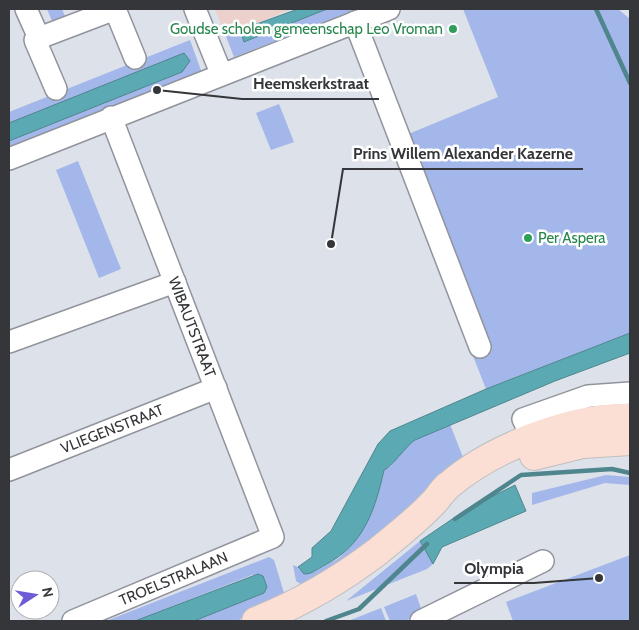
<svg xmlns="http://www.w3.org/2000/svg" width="639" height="630" font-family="Cabin,sans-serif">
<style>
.education{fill:#ebd0cc}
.green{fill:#a3b7ea}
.water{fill:#5ba9b2;stroke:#4f868e}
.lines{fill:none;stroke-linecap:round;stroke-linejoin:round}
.stream{stroke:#4f868e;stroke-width:4.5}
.minor-casing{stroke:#91949c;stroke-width:24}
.major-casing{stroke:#bebfc0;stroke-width:30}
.minor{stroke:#fff;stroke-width:21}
.major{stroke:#fbded4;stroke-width:28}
.leisure-dot{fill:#2e9e5b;stroke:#fff;stroke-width:2}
.labels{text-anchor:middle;stroke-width:5;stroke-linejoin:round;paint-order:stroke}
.leisure-label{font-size:15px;fill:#27864d;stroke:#fff;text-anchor:end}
.street-label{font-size:15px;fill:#343639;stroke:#fff}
.leader{fill:none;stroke:#343639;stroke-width:2}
.callout-dot{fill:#343639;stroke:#fff;stroke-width:2}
.callout-label{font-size:16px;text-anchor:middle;font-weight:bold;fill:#343639;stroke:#fff;stroke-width:5;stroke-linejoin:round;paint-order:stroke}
</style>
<rect width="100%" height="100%" fill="#dde1ea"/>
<!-- education -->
<path class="education" d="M215,9H292L240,30L225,34Z"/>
<!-- green -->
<path class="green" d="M47,9H62L67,21L54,26Z
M326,9H360L234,57L225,34L240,30L245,42Z
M463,9H618L630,19V333L486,389L389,142L498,97Z
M190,40L203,76L9,152V112Z
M279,104L294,142L271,150L256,113Z
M78,161L121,269L99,278L56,170Z
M450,424L464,460L355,556L302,585L296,581L293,565L298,567L299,570L315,572C322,565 334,563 341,556C368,531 376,505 384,470C393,468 396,457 402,450C414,437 434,431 450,424Z
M606,475L630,477V485L605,483L532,505V493Z
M420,541L433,564L427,569L346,601Z
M630,555V621H513L506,602Z
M269,557L274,560L285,596L237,621H194L264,593L267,587L263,576L252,575L135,621H106Z
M416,594L423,614L405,621H390L384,607Z
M381,608L386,621H348Z"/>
<!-- water -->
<path class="water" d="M298,9H327L244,42L240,30Z
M184,53L190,61L182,72L9,141V123Z
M630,333V353L555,381L415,440C406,446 391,468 384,470C375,510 364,545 325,565C317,569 313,574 304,574L298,567L312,557V548L331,531L378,444L390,431L486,389Z
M515,485L526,511L442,547L433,564L420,541L464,511Z
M258,574L263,576L267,587L264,593L194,621H135Z"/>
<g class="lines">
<!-- stream -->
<path class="stream" d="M596,9L630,83
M455,519L521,475L612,469L630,473
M326,621L359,609L427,544"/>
<defs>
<g id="minor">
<path d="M26,9L39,38L110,11V9"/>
<path d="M195,9L221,73"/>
<path d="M110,11L115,9L135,58"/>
<path d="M355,22L480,347"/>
<path d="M39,38L35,40L56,89"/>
<path d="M9,159L389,9"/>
<path d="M9,342L175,282"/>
<path d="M539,451L523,419L588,396L630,393"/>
<path id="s1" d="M9,470L216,388"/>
<path id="s2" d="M73,621L273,537L111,117"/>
<path d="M421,621L543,561"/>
</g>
<path id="major" d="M534,456L583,444L630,441
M256,621C299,604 340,580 377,552C395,537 415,522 431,505C438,499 442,490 449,485C492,448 573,416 630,418"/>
</defs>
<!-- minor casing -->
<use href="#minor" class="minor-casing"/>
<!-- major casing -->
<use href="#major" class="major-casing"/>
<!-- minor -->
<use href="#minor" class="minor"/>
<!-- major -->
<use href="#major" class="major"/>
</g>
<!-- markers -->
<g class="leisure-dot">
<circle cx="453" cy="29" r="5"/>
<circle cx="528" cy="238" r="5"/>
</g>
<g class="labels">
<!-- leisure labels -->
<g class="leisure-label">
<text x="443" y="34">Goudse scholen gemeenschap Leo Vroman</text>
<text x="538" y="243" text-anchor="start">Per Aspera</text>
</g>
<!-- street labels -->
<g class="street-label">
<text transform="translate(192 327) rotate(69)" y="5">WIBAUTSTRAAT</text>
<text dy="5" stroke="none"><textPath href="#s1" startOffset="111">VLIEGENSTRAAT</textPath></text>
<text dy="5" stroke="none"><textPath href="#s2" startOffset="109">TROELSTRALAAN</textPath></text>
</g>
</g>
<!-- callouts -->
<path class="leader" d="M157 90L242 99H379M331 244L343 169H583M599 578L534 583H454"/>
<g class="callout-dot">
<circle cx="157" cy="90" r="5"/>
<circle cx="331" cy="244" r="5"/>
<circle cx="599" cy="578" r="5"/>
</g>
<g class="callout-label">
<text x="311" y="89">Heemskerkstraat</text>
<text x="463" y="159">Prins Willem Alexander Kazerne</text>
<text x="494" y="574">Olympia</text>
</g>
<!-- border -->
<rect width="639" height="630" fill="none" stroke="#343639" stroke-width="20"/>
<!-- north arrow -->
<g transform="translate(35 595) rotate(78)"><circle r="24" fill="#ffffff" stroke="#aeafb0"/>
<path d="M0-4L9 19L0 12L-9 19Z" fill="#6d5cd6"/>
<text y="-8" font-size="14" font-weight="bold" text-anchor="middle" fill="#343639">N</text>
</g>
</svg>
